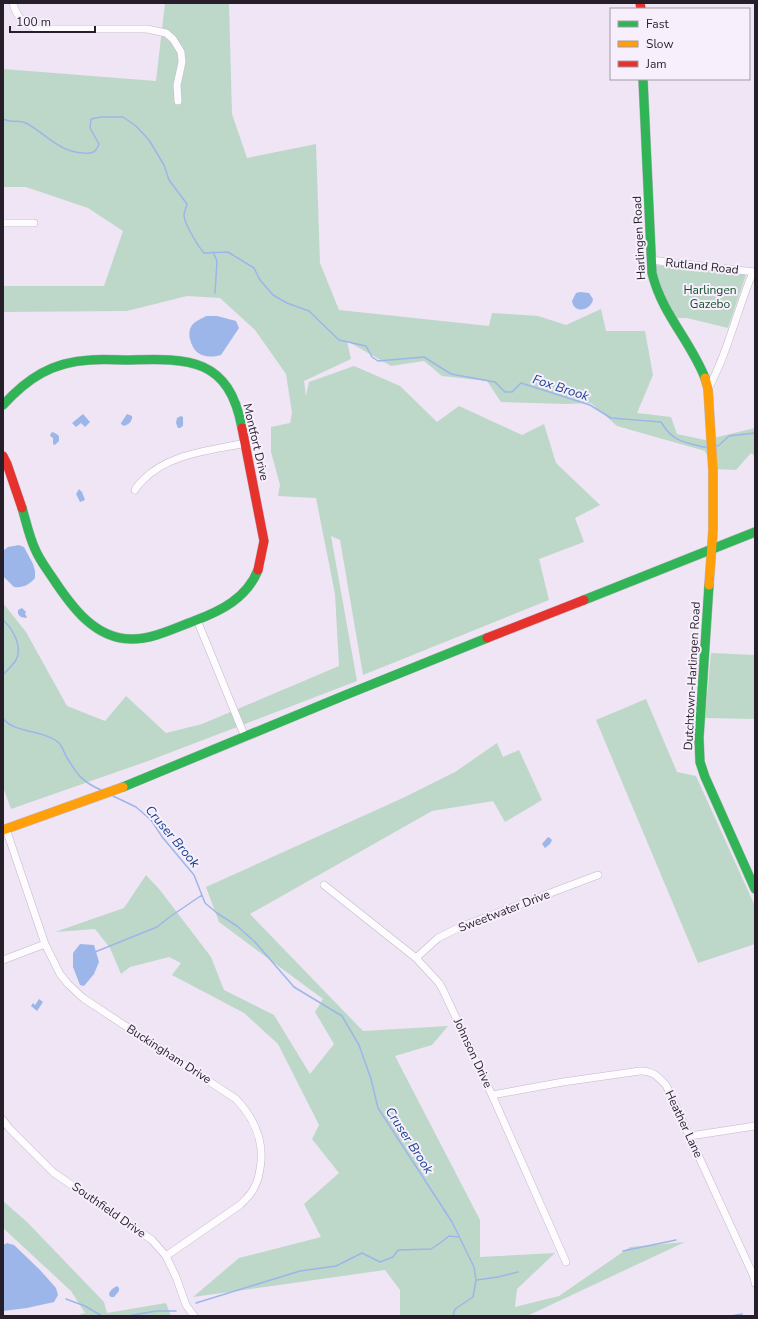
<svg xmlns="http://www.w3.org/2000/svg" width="758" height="1319" font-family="'Nunito Sans',sans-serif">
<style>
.green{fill:#bdd8c8}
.water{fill:#9db6ea}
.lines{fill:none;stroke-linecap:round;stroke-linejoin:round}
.stream{stroke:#9db6ea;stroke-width:1.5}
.street-casing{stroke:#c1bac6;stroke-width:8}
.fast-casing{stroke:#c1bac6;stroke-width:10}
.slow-casing{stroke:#c1bac6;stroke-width:10}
.jam-casing{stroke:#c1bac6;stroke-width:10}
.street{stroke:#fdfbfe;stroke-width:7}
.fast{stroke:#30b455;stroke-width:9}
.slow{stroke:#ff9f0a;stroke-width:9}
.jam{stroke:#e5322d;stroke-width:9}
.labels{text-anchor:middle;stroke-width:4;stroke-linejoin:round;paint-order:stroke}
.street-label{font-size:12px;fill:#261f2a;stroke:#f7f0fc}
.park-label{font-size:12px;fill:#144e2b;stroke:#f7f0fc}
.water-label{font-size:13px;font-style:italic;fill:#164191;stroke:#f7f0fc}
</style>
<rect width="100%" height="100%" fill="#efe5f5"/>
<!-- green -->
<path class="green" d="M165,3H229L232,114L247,158L316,144L320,263L339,310L489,326L492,313L538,316L566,325L601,309L606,331H645L653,375L637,413L671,417L677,434L705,440L755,428V456L751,453L736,470L713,469L705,451L617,426L591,403L566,404L501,402L487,381L442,376L424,361L391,366L347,341L351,359L304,381L306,396L309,382L354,366L400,386L437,422L459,406L522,435L544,424L556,463L600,505L575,518L584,542L539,559L549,600L363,675L340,540L331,536L357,681L148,761L11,809L3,787V603L26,632L67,706L105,721L126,696L166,733L202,724L339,666L335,594L316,498L278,496L280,485L271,452V427L290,423L292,413L286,374L255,330L220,298L187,296L127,311L3,312V286H104L123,231L88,208L26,187H3V69L156,81Z
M654,265L745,273L746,275L728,328L687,318H675L661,294Z
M711,653L755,655V719L705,718Z
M646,699L677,772L696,776L755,906V944L698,963L596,720Z
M497,743L503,757L519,750L542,800L505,822L493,801L432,811L250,914L363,1031L448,1026L432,1045L395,1056L480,1220V1257L555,1253L517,1289L515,1307L559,1296L630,1247L685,1242L527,1316H400V1290L385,1270L193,1297L239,1258L321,1237L304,1204L339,1173L312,1139L319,1125L278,1044L244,1013L172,975L181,963L169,957L130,967L121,974L110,948L95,929L55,932L124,908L146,875L160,890L211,957L224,990L274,1015L310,1074L334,1044L315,1012L323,999L219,922L206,887L405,797L455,772Z
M3,1201L27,1222L104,1302L107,1313L166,1303L171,1316H75L85,1313L71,1291L3,1228Z"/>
<!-- water -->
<path class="water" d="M580,292L589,293L593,299C592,310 574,315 572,301L576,293Z
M206,316H217L236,321L239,328L221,355C206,359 194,356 190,339C189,336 189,330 191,327C193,322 201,319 206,316Z
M83,414L90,422L85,427L81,423L76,427L72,423Z
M127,414L132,416C133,421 128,425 124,426L121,424V423Z
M181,416L183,417V426L180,428H178L176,423L177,418Z
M53,432L58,435L59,437V441L55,445L53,444V438L50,436L51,433Z
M79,489L82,492L85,500L80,502L76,494Z
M19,545L24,547L33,564L35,571V578C29,585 23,588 14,587L3,576V551L8,547Z
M22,608L26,612L25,614L27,617L26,618L21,617L18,614V610Z
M548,837L550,838L552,840L550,844L545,848L542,844Z
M80,944L94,945L99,962L94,974L84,986L80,985L73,967V953Z
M39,999L43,1002L37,1011L31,1006L33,1003L35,1005Z
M7,1243L14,1245L40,1270L56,1288L58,1295L54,1302L27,1308L3,1311V1245Z
M117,1286L119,1288V1291L114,1297H111L109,1295C109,1291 113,1288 117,1286Z"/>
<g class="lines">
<!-- stream -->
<path class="stream" d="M3,119C13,124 17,119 26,123C46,134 59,152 83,153C91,154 96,153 99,144L90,128L91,119L101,117H123L136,126L149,140L164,165L169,180L187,204C186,208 184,212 184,216C185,225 198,246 204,253L228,252L254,268L260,280L273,295L287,303L309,311L339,340L366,346L372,357L378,361L424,357L451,374L495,382L505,392H512L521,383L590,405L611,418L661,422C673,442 683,442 704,447H707
M213,252L217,261L215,293
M715,446H718L729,436L755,433
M3,620C13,629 23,647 16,660C13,665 7,670 3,675
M3,718C12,733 45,730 59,743C62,746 64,752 66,756C76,773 82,782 101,790
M113,796L136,807L151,820L163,838L194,875L205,903L217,913L237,926L255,942L294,987L342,1016L359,1045L371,1079L378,1108L452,1222L474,1267L476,1280L473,1297L455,1309L453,1316
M95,952L157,927L171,916L202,895
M623,1251L676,1240
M477,1280L498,1277L518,1272
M66,1299L85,1306L102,1316
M196,1303L300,1271L336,1266L362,1253L380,1262L393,1257L398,1250L431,1249L440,1243L449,1236L458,1237
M128,1316L156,1311H176
M731,1316L742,1314"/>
<defs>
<path id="street" d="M13,3C16,17 24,23 37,29H147L166,33L173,39L181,52L182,62L177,85L178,101
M3,223H34
M650,260L755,272
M708,389C728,352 737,310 753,272
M135,490C137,486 140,483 143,480C169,453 210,451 245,443
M197,620L245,737
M6,829L45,944L60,974L68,984L83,998L236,1099C255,1119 265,1141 260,1169C259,1175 258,1181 255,1186C252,1194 245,1200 240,1205L166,1256
M324,885L416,958L439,983L444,992L492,1095L566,1262
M416,958L438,938L460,927L598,875
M3,960L45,944
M492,1095L563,1082L640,1071C652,1070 658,1077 666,1085L754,1277L755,1283
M3,1120L9,1128L54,1173L152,1240L166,1256L176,1277L186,1305L194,1316
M690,1136L755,1126"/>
<path id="fast" d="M643,79L652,273C662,314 690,340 705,378
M3,405C28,378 52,362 90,360C103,359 116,360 130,360C189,358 229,358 242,428
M22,508C26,521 29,536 35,549C39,559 46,568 52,577C71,606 95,640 133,639C153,639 175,628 194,621C221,611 247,598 258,570
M709,585L699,738L700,762L705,777L755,889
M584,600L755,532
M123,787L343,696L487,638"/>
<path id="slow" d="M705,378L708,389L713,471V530L709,585
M3,830L123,787"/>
<path id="jam" d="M640,3L641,9
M242,428L264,541L258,570
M3,456L7,464L22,508
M487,638L584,600"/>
</defs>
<!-- street casing -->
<use href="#street" class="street-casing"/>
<!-- fast casing -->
<use href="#fast" class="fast-casing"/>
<!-- slow casing -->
<use href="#slow" class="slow-casing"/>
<!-- jam casing -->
<use href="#jam" class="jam-casing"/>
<!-- street -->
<use href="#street" class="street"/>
<!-- fast -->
<use href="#fast" class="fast"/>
<!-- slow -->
<use href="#slow" class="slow"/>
<!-- jam -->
<use href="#jam" class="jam"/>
</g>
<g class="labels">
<!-- street labels -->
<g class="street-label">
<text transform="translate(639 238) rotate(-93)" y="4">Harlingen Road</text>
<text transform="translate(702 266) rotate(6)" y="4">Rutland Road</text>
<text transform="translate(256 442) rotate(77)" y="4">Montfort Drive</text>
<text transform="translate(692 676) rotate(-87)" y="4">Dutchtown-Harlingen Road</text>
<text transform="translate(504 911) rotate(-21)" y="4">Sweetwater Drive</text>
<text transform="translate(473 1053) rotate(65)" y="4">Johnson Drive</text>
<text transform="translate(169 1054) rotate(33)" y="4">Buckingham Drive</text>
<text transform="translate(684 1124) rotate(65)" y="4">Heather Lane</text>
<text transform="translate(109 1210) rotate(35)" y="4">Southfield Drive</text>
</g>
<!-- park labels -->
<g class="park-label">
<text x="710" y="294">Harlingen<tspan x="710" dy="14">Gazebo</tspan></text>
</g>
<!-- water labels -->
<g class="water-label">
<text transform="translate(561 387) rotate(18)" y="5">Fox Brook</text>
<text transform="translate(173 836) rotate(50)" y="5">Cruser Brook</text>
<text transform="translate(410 1140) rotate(57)" y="5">Cruser Brook</text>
</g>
</g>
<!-- border -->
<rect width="758" height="1319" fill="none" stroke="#261f2a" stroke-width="8"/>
<!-- legend -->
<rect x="610" y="8" width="140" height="72" fill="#f7f0fc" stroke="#a39ca8"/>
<rect x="618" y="21" width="20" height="6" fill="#30b455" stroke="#a39ca8"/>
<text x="646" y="28" font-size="12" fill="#261f2a">Fast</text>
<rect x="618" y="41" width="20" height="6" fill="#ff9f0a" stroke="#a39ca8"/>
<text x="646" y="48" font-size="12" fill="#261f2a">Slow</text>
<rect x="618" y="61" width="20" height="6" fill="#e5322d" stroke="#a39ca8"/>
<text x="646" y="68" font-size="12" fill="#261f2a">Jam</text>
<!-- scale -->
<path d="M10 26v6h85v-6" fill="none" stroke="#261f2a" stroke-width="2"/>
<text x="16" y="26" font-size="12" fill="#261f2a" stroke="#f7f0fc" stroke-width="3" paint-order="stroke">100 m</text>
</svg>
